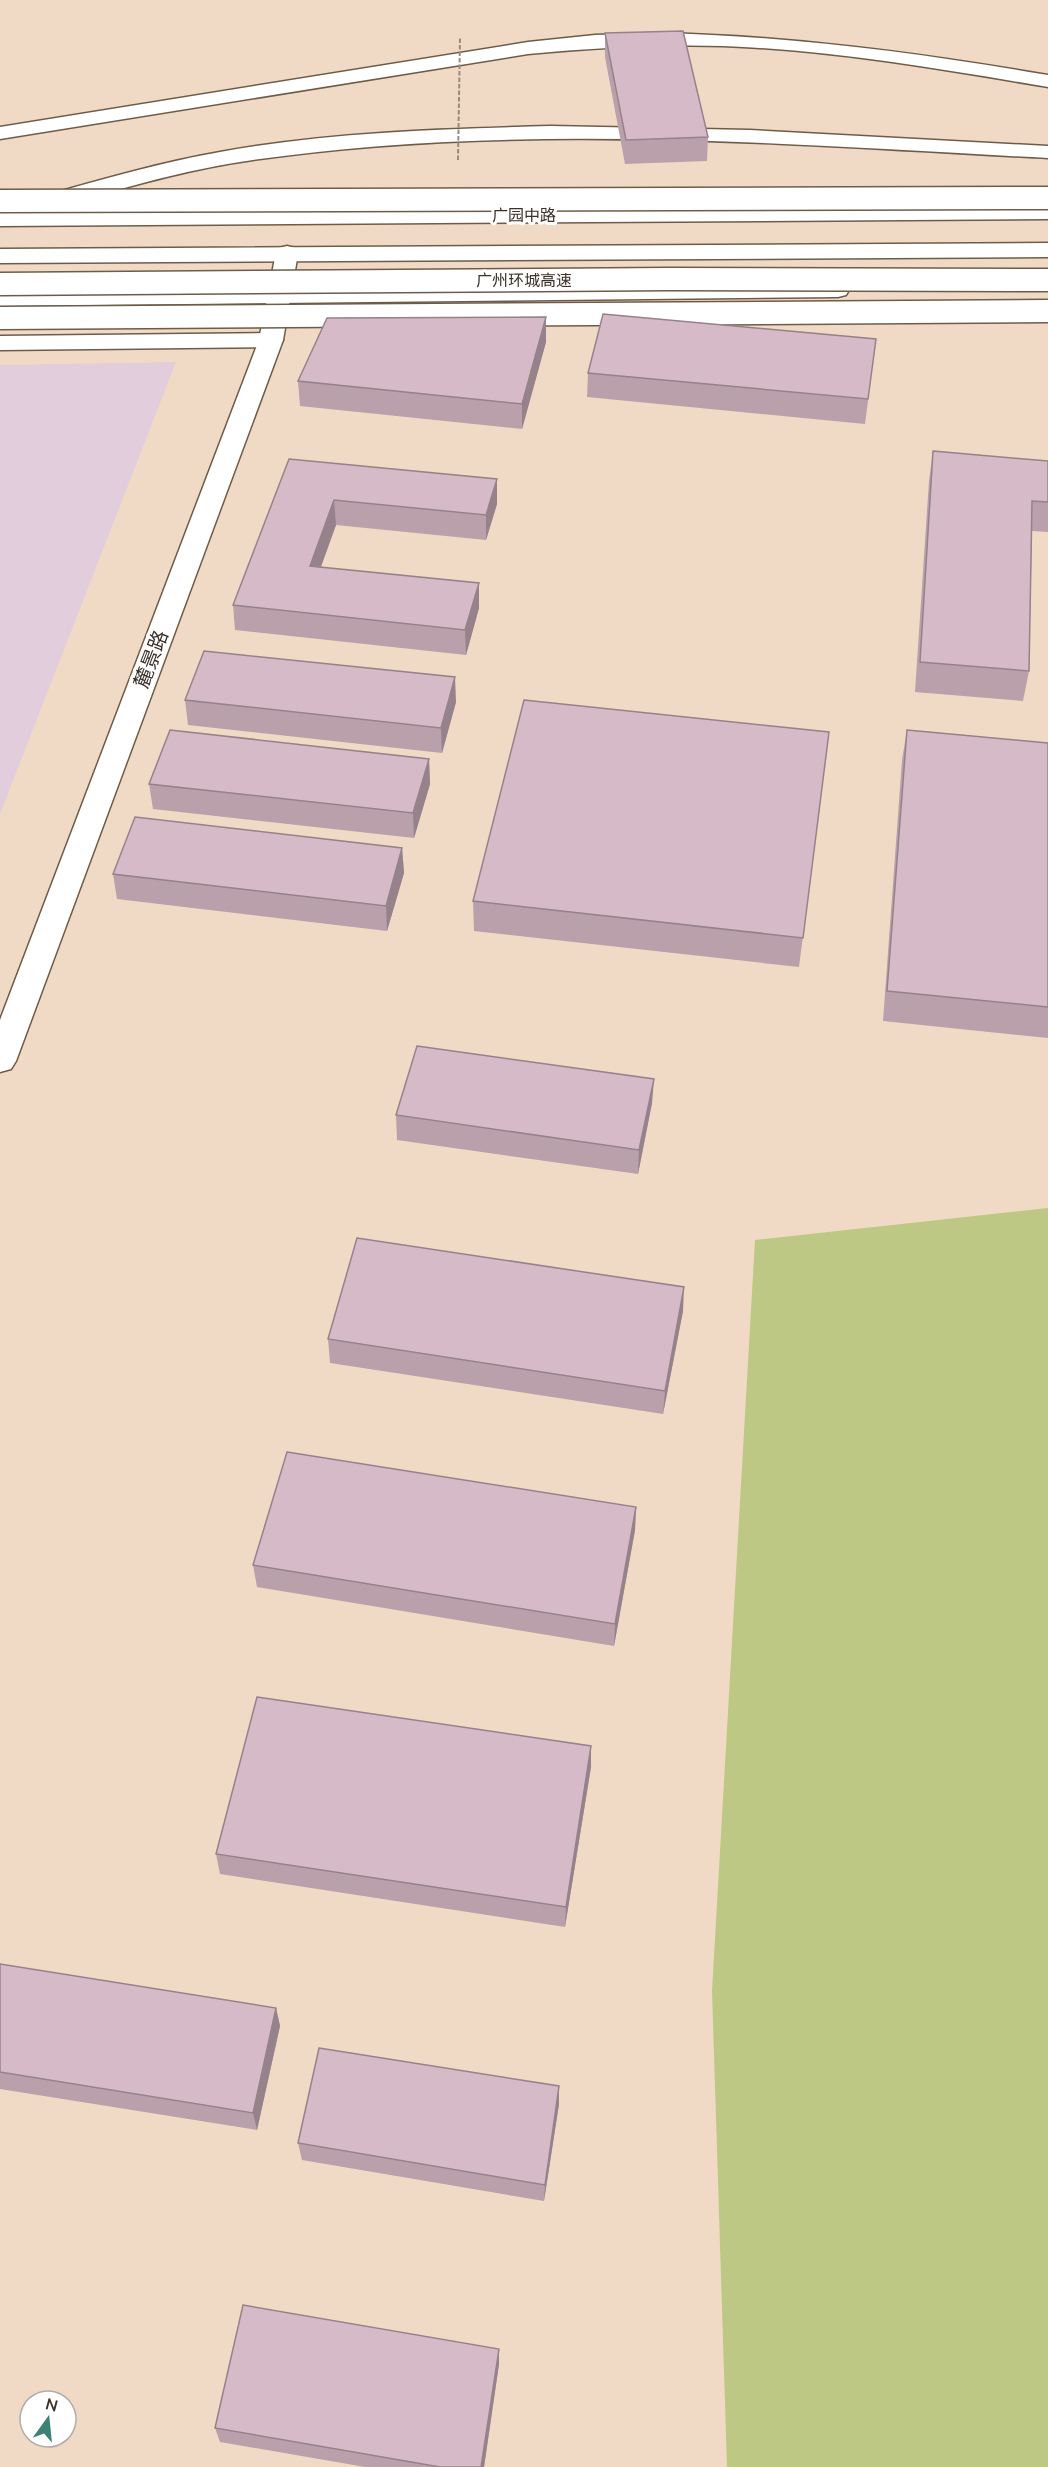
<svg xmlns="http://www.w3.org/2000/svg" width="1048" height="2467" font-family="'Nunito Sans','Noto Sans SC',sans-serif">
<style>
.education{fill:#e2cddc}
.green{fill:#bdc885}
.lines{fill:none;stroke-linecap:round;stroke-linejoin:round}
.tertiary-casing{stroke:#6e5c49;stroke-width:3}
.primary-casing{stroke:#6e5c49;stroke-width:3}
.trunk-casing{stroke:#6e5c49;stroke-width:3}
.motorway-casing{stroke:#6e5c49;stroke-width:3}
.tertiary{fill:#fff;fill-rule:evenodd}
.primary{fill:#fff;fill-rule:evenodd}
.trunk{fill:#fff;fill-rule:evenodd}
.motorway{fill:#fff;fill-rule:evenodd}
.motorway-bridge-casing{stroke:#6e5c49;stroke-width:25;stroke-linecap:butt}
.path-bridge{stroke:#9a8a7b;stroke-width:2;stroke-dasharray:4.5 2;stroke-linecap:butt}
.motorway-bridge{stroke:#fff;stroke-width:22}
.wall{fill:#b9a0ab}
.shaded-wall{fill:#96828b}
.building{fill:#d7bac7;stroke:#96828b;stroke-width:1.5}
.labels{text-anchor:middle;stroke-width:6;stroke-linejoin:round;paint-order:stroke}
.far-street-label{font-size:16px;fill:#3a3129;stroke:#fff}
.street-label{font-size:20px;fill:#3a3129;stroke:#fff}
</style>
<rect width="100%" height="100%" fill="#f0dac5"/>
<!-- education -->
<path class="education" d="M176,362L0,814V365Z"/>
<!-- green -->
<path class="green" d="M1048,1208V2467H727L712,1991L755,1240Z"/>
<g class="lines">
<defs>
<path id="tertiary" d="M287,246L295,248L298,253L283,340L16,1061L11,1069L0,1072V1020L259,340L276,253L279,248Z"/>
<path id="primary" d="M660,33C791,36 919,53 1048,75V87C941,69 832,50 723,46C658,44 593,48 528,54L0,139V127L528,42L595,35Z
M838,283L846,285L849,290L846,295L838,297L0,306V292Z
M271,333L279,335L283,340L279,345L271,347L0,350V336Z"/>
<path id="trunk" d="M1048,205V219L0,226V212Z
M1048,243V257L0,263V249Z"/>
<path id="motorway" d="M551,126L750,130L1048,146V158C783,144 516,122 253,160C166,172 84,201 0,222V208C73,188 146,165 220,152C329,132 440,129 551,126Z"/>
</defs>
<!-- tertiary casing -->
<use href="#tertiary" class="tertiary-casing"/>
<!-- primary casing -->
<use href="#primary" class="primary-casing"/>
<!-- trunk casing -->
<use href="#trunk" class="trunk-casing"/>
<!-- motorway casing -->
<use href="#motorway" class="motorway-casing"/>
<!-- tertiary -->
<use href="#tertiary" class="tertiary"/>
<!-- primary -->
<use href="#primary" class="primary"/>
<!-- trunk -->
<use href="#trunk" class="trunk"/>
<!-- motorway -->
<use href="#motorway" class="motorway"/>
<defs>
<path id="motorway-bridge" d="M0,201L1048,198
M0,284L669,279L1048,280
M0,318L1048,311"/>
</defs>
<!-- motorway-bridge casing -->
<use href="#motorway-bridge" class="motorway-bridge-casing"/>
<!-- path-bridge -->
<path class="path-bridge" d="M458,160L460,37"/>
<!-- motorway-bridge -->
<use href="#motorway-bridge" class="motorway-bridge"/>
</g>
<!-- wall -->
<path class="wall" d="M605,33L708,137L707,161L625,164L605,57Z
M876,339L865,424L587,397L588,373Z
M546,342L522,429L300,406L298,381Z
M933,451L1048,461V532L1032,531L1029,671L1023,701L915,692L929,481Z
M289,459L497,504L486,540L336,525L321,567L479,608L466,655L235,630L233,605Z
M185,700L456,702L442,753L188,725Z
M907,730L1048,743V1038L883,1021L902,760Z
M829,732L799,967L474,931L473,901Z
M429,759L430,784L414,838L153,809L149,784Z
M402,848L404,873L387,931L117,899L113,874Z
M652,1103L638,1174L397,1140L396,1115Z
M683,1311L663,1414L330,1363L328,1339Z
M636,1507L635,1530L614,1646L257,1587L253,1565Z
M591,1767L565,1927L220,1874L216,1854Z
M0,1964L276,2008L280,2026L257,2130L0,2089Z
M559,2104L544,2201L302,2160L298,2143Z
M499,2364L484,2467H365L220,2442L215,2428Z"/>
<!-- shaded-wall -->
<path class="shaded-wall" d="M546,317V342L522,429V404Z
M497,479V504L486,540V515Z
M334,500L336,525L312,591L310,566Z
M479,583V608L466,655L465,630Z
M455,677L456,702L442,753L441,728Z
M429,759L430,784L414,838L413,813Z
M402,848L404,873L387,931L386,906Z
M654,1079L652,1103L638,1174L639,1150Z
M684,1287L683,1311L663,1414L665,1391Z
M636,1507L635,1530L614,1646L615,1624Z
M591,1746V1767L565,1927L566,1907Z
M276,2008L280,2026L257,2130L253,2113Z
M559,2086V2104L544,2201L545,2185Z
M499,2349V2364L484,2467H481Z"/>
<!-- building -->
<path class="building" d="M683,31L708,137L626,140L605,33Z
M603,314L876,339L868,399L588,373Z
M546,317L522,404L298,381L327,318Z
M933,451L1048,461V502L1032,501L1029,671L920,662Z
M289,459L497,479L486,515L334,500L310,566L479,583L465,630L233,605Z
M204,651L455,677L441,728L185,700Z
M524,700L829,732L803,938L473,901Z
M170,730L429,759L413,813L149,784Z
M907,730L1048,743V1007L887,991Z
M135,817L402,848L386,906L113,874Z
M417,1046L654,1079L639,1150L396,1115Z
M357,1238L684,1287L665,1391L328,1339Z
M287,1452L636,1507L615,1624L253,1565Z
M257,1697L591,1746L566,1907L216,1854Z
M0,1964L276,2008L253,2113L0,2072Z
M319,2048L559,2086L545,2185L298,2143Z
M243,2305L499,2349L481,2467H440L215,2428Z"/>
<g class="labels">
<!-- far-street labels -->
<g class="far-street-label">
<text x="524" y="221">广园中路</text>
<text x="524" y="286">广州环城高速</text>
</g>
<!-- street labels -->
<g class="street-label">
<text transform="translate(151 659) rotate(-69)" y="7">麓景路</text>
</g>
</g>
<!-- north arrow -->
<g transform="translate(48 2419) rotate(15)"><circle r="28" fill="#ffffff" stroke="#b0ada9" stroke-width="1.5"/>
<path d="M0-4.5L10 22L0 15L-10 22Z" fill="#3e8275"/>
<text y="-9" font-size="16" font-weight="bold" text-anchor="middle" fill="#3a3129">N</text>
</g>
</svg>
